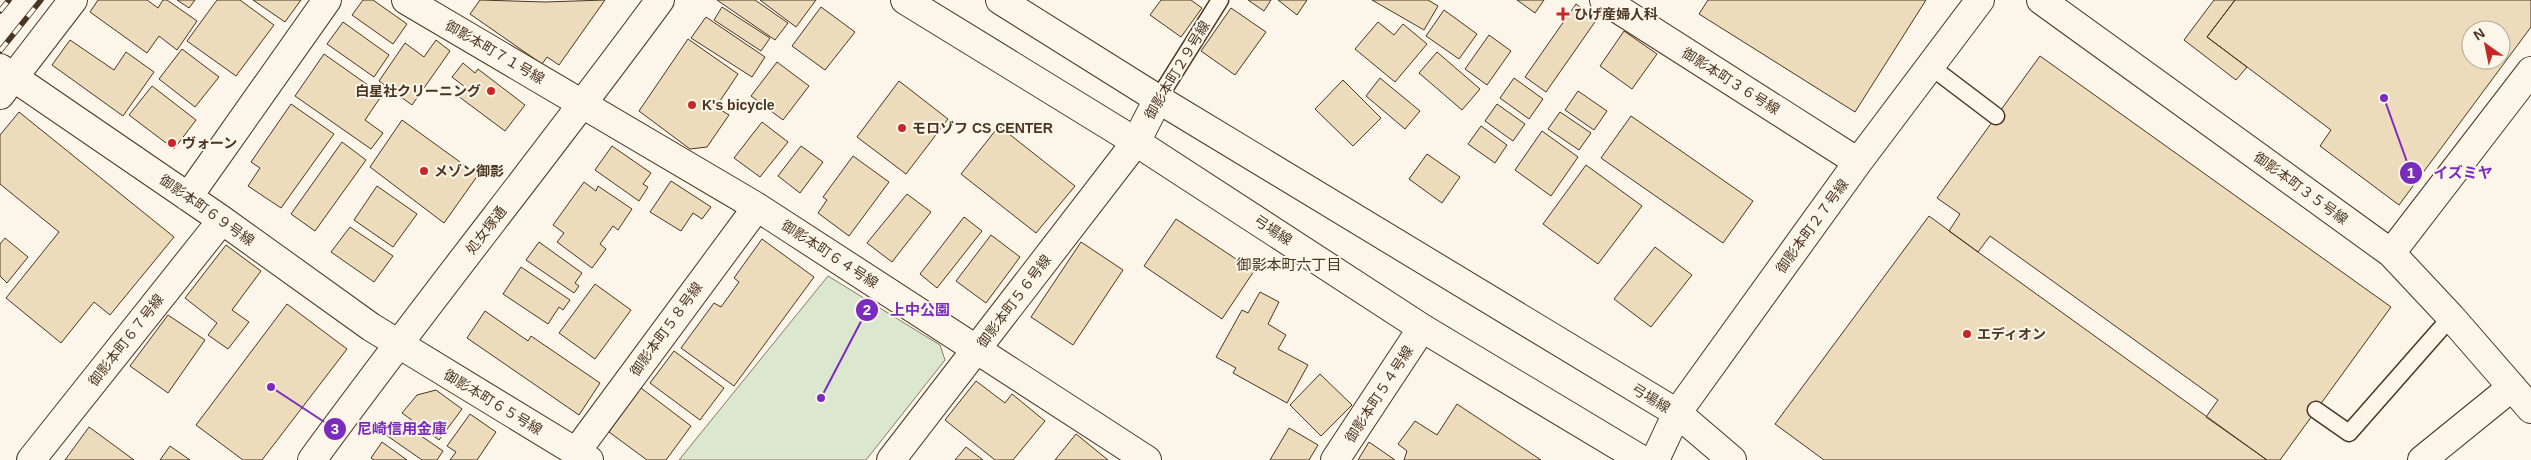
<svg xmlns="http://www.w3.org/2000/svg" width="2531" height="460" font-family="Helvetica,'Noto Sans JP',sans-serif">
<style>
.green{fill:#dce7d0;stroke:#887966}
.building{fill:#ecdcbc;stroke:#4a3520;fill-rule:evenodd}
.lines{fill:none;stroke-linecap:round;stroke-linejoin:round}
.lane-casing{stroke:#4a3520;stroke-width:19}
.street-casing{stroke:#4a3520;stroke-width:30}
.secondary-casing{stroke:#4a3520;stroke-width:30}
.lane{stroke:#fbf6e9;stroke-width:16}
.street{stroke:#fbf6e9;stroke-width:28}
.secondary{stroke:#fbf6e9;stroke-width:28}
.rail-casing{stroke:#4a3520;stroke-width:5.5}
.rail{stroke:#fbf6e9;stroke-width:4;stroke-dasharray:11;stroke-linecap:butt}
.poi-dot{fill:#c62828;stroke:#fbf6e9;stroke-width:2}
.labels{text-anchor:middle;stroke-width:4;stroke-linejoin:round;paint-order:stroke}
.poi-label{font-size:14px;font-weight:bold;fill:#4a3520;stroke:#fbf6e9;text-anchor:start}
.street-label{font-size:14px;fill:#4a3520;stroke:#fbf6e9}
.neighbourhood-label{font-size:15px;fill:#4a3520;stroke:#fbf6e9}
.leader{fill:none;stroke:#7b2cbf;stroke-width:2}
.callout-dot{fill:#7b2cbf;stroke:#fbf6e9;stroke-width:2}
.mark-label{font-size:15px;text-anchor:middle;font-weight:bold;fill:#fff}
.callout-label{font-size:15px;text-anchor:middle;font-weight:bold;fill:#7b2cbf;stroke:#fbf6e9;stroke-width:4;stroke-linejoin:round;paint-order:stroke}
</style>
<rect width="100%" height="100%" fill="#fbf6e9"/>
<!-- green -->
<path class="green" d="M828,276L940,345L945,360L866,460H679Z"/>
<!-- building -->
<path class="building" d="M98,0H147L158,8L163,0H167L197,21L177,50L159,36L147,53L90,12Z
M177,0H195L189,8Z
M217,0H240L274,25L236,76L187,41Z
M253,0H301L285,22Z
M363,0H373L407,24L393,44L352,15Z
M480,0L545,2L605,0L559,65L547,57L542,64L470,14Z
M717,0H755L788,23L775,40Z
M760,0H816L796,27Z
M1161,0H1191L1202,8L1181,37L1150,15Z
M1248,0H1271L1264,11Z
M1278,0H1307L1297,15Z
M1372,0H1428L1438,6L1424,30Z
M1517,0H1544L1535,13Z
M1708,0H1926L1855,112L1699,14Z
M2214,0H2235L2207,37L2247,67L2236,80L2184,40Z
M2235,0H2531V27L2399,205L2320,146L2331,130L2207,37ZM2471,30H2501V60H2471Z
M1576,4L1597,19L1546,92L1525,77Z
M722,7L770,38L761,51L714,20Z
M821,7L855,32L825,70L792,46Z
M1231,8L1266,32L1235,75L1201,51Z
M1444,10L1477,34L1459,59L1426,36Z
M706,17L765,57L752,77L691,38Z
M343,22L389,55L374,77L327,44Z
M1378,22L1394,35L1403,24L1427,44L1395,82L1355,49Z
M1624,31L1657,54L1632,89L1600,66Z
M1489,35L1511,51L1487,85L1465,69Z
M688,39L738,74L716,107L729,115L707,147L690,149L639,111Z
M70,40L114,70L126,52L154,72L123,116L52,65Z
M436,40L450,51L412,105L379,81L405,43L424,57Z
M182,49L219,77L195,107L159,79Z
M1437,52L1480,89L1462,110L1419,73Z
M324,54L382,95L365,120L383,133L371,149L295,96Z
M2040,56L2391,307L2280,460H2267L2206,417L2218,400L1990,236L1978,252L1949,231L1960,214L1937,198Z
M777,62L809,86L783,120L751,96Z
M463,63L475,73L478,69L525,105L505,131L458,96L465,87L452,77Z
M1380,78L1420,111L1405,129L1366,96Z
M1514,78L1543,99L1529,119L1500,98Z
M1343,80L1381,118L1353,146L1315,109Z
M899,81L948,119L906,174L857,137Z
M152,86L196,120L174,149L129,115Z
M1578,91L1607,111L1594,130L1565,110Z
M291,104L334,134L281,208L248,186L260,168L251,162Z
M1497,104L1525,124L1513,141L1485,121Z
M19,112L174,237L110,315L94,302L61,343L6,298L59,232L0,184V135Z
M1560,112L1591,133L1579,150L1548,129Z
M1631,116L1753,201L1723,243L1601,158Z
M402,120L478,175L444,223L370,167Z
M762,122L788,142L760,177L734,158Z
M999,126L1075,186L1036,233L961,174Z
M1481,126L1507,145L1495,163L1468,144Z
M1542,131L1578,157L1551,196L1515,170Z
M342,142L366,160L315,231L291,214Z
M612,146L651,173L643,184L648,187L639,201L595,170Z
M801,146L823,162L800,193L778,176Z
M1427,154L1460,177L1442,203L1409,179Z
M853,156L889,182L849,236L818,213L827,200L823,197Z
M1586,165L1642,206L1598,264L1543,224Z
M671,181L711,207L702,219L693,213L681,231L650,212Z
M584,182L596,191L598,186L632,209L618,230L613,226L600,244L606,249L592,268L557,242L564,233L553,225Z
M377,186L417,214L393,247L354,220Z
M907,194L931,212L892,262L867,243Z
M1929,216L1978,252L2267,460H1824L1775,424Z
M964,217L982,231L937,288L920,274Z
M1176,219L1254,271L1222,319L1144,266Z
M350,227L393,256L374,282L331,252Z
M991,235L1020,257L986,303L956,281Z
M5,238L28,257L7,283L0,276V244Z
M762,239L814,277L734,386L681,348L714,303L721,307L739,282L734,278Z
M539,242L582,273L575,283L579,286L574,293L526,260Z
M1081,242L1123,270L1073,345L1031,317Z
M226,245L261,271L232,310L249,322L228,349L208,335L217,323L185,298Z
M1655,247L1692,275L1651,327L1614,299Z
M521,267L570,300L563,310L559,307L548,324L503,294Z
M595,284L631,310L595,359L559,333Z
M1260,292L1279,302L1268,324L1286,335L1278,349L1308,365L1287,403L1233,373L1236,368L1216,357L1242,310L1248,313Z
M287,304L347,349L262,460H243L196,425Z
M485,311L528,341L531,336L600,383L579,415L467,338Z
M168,315L205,340L168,393L130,366Z
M674,351L724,388L700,420L650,383Z
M1320,374L1352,405L1321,436L1290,405Z
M976,381L1005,403L1012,394L1045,421L1013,460H995L945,420Z
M641,388L691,426L666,460H647L609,432Z
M436,390L462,409L439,440L402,413L417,395Z
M1457,404L1541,460H1404L1407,451L1398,444L1415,421L1437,435Z
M470,414L496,432L477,460H450L456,452L447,446Z
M398,420L443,451L437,460H422L386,435Z
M89,427L134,460H65Z
M1289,428L1318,445L1309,460H1270Z
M1076,434L1108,460H1055Z
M382,442L407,460H374L371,458Z
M1369,442L1395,460H1358Z
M170,446L190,460H160Z
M966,447L983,460H955Z"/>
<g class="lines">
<defs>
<path id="lane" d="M1930,66L1996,116
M1158,99L1220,0
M2316,410L2349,433L2451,317"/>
<path id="street" d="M406,0L757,207L1147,460
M1604,0L1858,162
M2041,0L2391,253L2451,317L2531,409
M0,68L222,220L371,327L589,460
M0,95L73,0
M188,197L327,0
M2391,253L2531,71
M576,452L757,207
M31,460L222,220
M891,460L1136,142L1158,99
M1335,460L1422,328
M1655,460L1677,413L1858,162L1980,0
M2422,460L2512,387"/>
<path id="secondary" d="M905,0L1136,142L1422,328L1642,460
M1000,0L1158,99L1677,413L1732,460
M312,460C425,305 546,155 660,0"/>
</defs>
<!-- lane casing -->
<use href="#lane" class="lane-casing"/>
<!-- street casing -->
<use href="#street" class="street-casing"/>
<!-- secondary casing -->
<use href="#secondary" class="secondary-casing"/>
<!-- lane -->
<use href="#lane" class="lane"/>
<!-- street -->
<use href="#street" class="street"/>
<!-- secondary -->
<use href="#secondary" class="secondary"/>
<defs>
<path id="rail" d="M0,11L9,0
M0,51L41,0"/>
</defs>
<!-- rail casing -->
<use href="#rail" class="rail-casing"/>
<!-- rail -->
<use href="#rail" class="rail"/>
</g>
<!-- markers -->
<g class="poi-dot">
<path d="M1560.5 6.5h5v5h5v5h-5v5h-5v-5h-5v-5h5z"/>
<circle cx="491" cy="91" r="5"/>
<circle cx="692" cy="105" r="5"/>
<circle cx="902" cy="128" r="5"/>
<circle cx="172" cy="143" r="5"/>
<circle cx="424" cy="171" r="5"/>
<circle cx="1967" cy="334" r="5"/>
</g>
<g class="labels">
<!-- poi labels -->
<g class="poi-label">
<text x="1574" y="19">ひげ産婦人科</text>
<text x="481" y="96" text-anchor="end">白星社クリーニング</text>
<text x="702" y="110">K's bicycle</text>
<text x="912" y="133">モロゾフ CS CENTER</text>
<text x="182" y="148">ヴォーン</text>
<text x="434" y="176">メゾン御影</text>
<text x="1977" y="339">エディオン</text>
</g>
<!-- street labels -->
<g class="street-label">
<text transform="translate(495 52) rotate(30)" y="5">御影本町７１号線</text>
<text transform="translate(1177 70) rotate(-59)" y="5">御影本町２９号線</text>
<text transform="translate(1731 81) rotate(32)" y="5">御影本町３６号線</text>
<text transform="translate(2301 188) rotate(36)" y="5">御影本町３５号線</text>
<text transform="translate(207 210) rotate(35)" y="5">御影本町６９号線</text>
<text transform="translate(1812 226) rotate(-54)" y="5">御影本町２７号線</text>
<text transform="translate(486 230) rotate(-52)" y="5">処女塚通</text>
<text transform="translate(1273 230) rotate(33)" y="5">弓場線</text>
<text transform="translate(830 254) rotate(33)" y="5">御影本町６４号線</text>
<text transform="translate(1014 301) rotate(-53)" y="5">御影本町５６号線</text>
<text transform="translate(666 329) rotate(-54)" y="5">御影本町５８号線</text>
<text transform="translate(126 340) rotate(-52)" y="5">御影本町６７号線</text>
<text transform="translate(1379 394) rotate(-57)" y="5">御影本町５４号線</text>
<text transform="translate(1651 398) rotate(31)" y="5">弓場線</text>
<text transform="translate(493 402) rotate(31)" y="5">御影本町６５号線</text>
</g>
<!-- neighbourhood labels -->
<g class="neighbourhood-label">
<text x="1289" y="270">御影本町六丁目</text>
</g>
</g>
<!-- callouts -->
<path class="leader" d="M2384 98L2411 173M821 398L867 310M271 387L335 429"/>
<g class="callout-dot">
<circle cx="2384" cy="98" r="5"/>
<circle cx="821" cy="398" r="5"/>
<circle cx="271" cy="387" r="5"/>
<circle cx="2411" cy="173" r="12"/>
<circle cx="867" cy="310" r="12"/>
<circle cx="335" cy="429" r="12"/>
</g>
<g class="mark-label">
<text x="2411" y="178">1</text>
<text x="867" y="315">2</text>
<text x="335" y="434">3</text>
</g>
<g class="callout-label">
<text x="2463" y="178">イズミヤ</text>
<text x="920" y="315">上中公園</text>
<text x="402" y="434">尼崎信用金庫</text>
</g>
<!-- north arrow -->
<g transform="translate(2486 45) rotate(327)"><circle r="24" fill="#fbf6e9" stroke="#b4a999"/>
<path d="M0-4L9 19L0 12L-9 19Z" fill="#c62828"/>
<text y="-8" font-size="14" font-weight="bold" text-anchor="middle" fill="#4a3520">N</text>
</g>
</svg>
